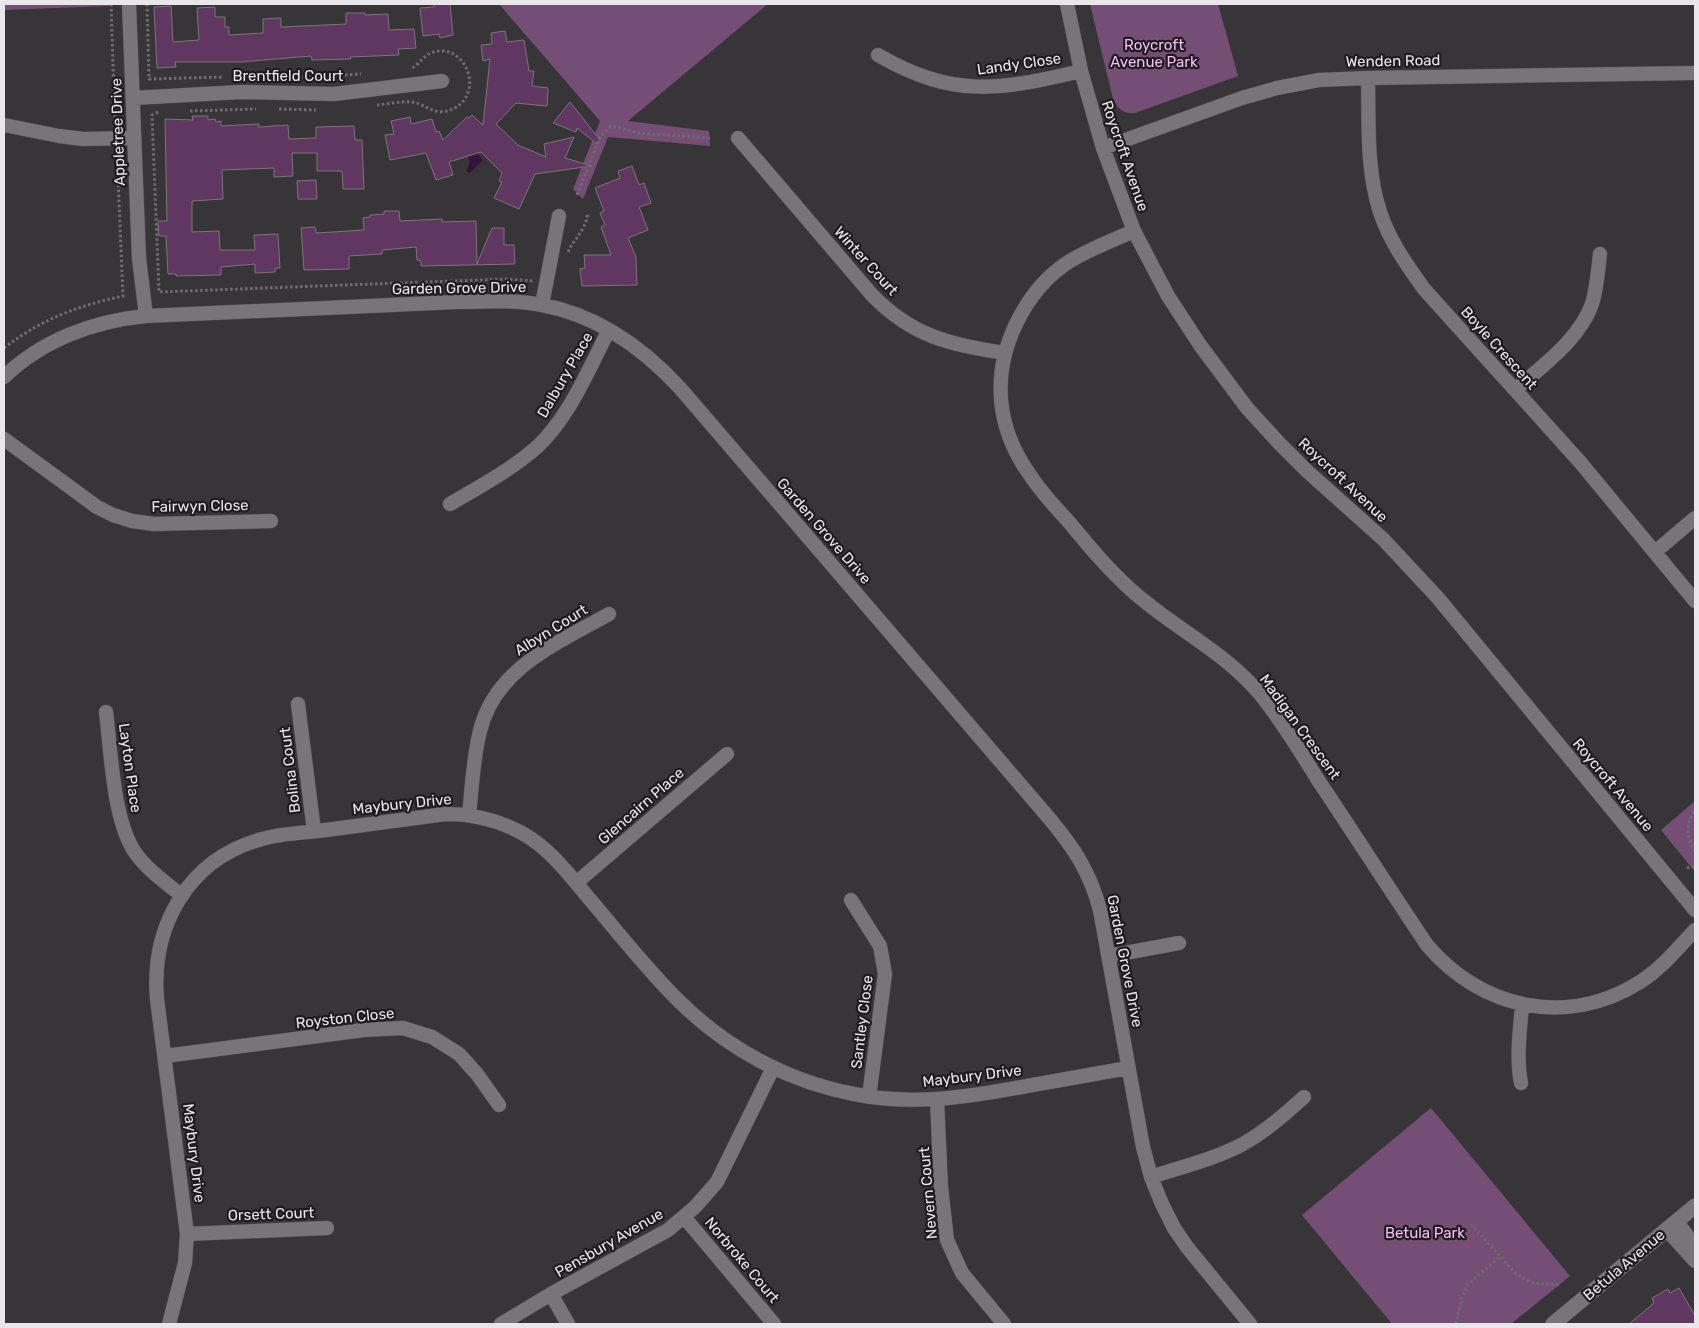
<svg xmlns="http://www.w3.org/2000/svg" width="1699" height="1328" font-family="Rubik,sans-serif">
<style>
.green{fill:#744e75}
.water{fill:#371239}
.building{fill:#5f3760;stroke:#797679}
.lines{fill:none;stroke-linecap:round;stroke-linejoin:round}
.street-casing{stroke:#535153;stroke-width:15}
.secondary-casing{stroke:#535153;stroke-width:16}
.path{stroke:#6f6c6f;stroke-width:3;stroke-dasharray:2.5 2.5;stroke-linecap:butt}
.street{stroke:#787578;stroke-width:14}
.secondary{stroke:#787578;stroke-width:15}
.labels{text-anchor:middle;stroke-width:4.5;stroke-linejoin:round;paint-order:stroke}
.park-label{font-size:15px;fill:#fab9fb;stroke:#1e1d1e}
.street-label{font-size:15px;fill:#e8e6e8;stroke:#1e1d1e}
</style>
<rect width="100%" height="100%" fill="#383538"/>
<!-- green -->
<path class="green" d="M4,4H109V6L4,10Z
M499,4H768L628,121L709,131L710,146L608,137L583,199L573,189L600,121Z
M1090,4H1218L1238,76L1135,113C1123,114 1118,109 1113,99Z
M1695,801V872L1661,830Z
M1431,1108L1570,1276L1511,1324H1392L1302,1215Z"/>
<!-- water -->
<path class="water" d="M472,149L483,160L470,173L466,171L470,162L467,153Z"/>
<!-- building -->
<path class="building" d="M434,4H450L453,35L440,38L439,34L423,36L420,8L434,7Z
M171,6L173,42L199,40L197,8L215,7V17H225V27H229V35L263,33V19L281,18V27L346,24V13H365V15L388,14L389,30L414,29L416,48L398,49L399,55L350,57L351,59L312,60L311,56L241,62H175L176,67L157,68L154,7Z
M505,31L507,42L524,40L529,71H534L532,86L548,88L547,106L516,103L496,124L518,145L546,157L544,144L574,137L565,158L592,166L535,174L519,209L494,198L502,182L499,181L502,173L481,152L449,162L453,175L436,180L426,153L390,160L385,135L394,134L391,121L410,117L411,124L432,119L436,132L439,131L443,140L467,117L469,118L472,115L483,125L490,59L483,61L481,45L492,44L491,33Z
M570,102L600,140L597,144L577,128L576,132L553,123Z
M192,116H208V120L215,119L216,122L221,121V126L259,124V127L288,125L289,139L316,138V127L354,126L355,140H362L364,189H343L342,171H317V153H292L293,176L274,177V168L222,170L223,199L192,201V232L219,231L220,250H255L254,235L278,234L280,268H275V272L255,273V264L221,267V275L176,276V274H168L166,236H159L158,221H167L165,119L193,120Z
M632,166L639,185L644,183L651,203L639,207L648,230L628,238L636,257L637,285L582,286L580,269L585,268L584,255H611L601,227L605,225L600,213L604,211L595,188L620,178L618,171Z
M316,180L317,199H298L297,181Z
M384,211H399L400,221L442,219V222L476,221L477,264L492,228H504V245H514L515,264L421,266V261L417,260L416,247L382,250V254L349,256V269L304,270L301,228L315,227L316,233L364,230L363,218L370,217V215L384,214Z
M1679,1288L1695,1316V1324H1629L1654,1303L1652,1298L1668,1289L1670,1293Z"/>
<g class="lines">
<defs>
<path id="street" d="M129,4L139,258L146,316
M1067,4L1081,71L1103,148L1134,231L1168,296L1200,345L1247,408L1279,443L1307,471L1383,539L1438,598L1695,910
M878,55C954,99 1000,90 1081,71
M1368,78C1369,122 1366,169 1380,212C1389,240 1407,265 1424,289L1580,462L1695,601
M133,98L241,92L334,94L442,81
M4,125L59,136L83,139L134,138
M738,138L872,295C913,337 949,344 1005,353
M1103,148L1242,98L1277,88L1319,80L1368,78L1695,73
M1134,231C1113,240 1090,249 1070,261C1046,276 1028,299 1016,324C991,376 997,429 1030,475C1041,492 1055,507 1069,522C1088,545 1107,568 1129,588C1171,627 1222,649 1260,694C1282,721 1300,751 1318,780C1355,835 1390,890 1427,945C1481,1009 1567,1028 1640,982C1661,969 1678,948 1695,930
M542,305L559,216
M4,377C42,340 94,321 146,316L457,302C485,302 514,299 542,305C597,315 643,348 680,388L1049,818C1074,848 1090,872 1100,910L1143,1147L1151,1177L1162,1204L1174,1228L1187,1247L1250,1324
M1515,390C1543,365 1579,340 1592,304C1597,288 1598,270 1600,254
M4,439L97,507L113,515L132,521L154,524L271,521
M450,504C479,487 511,470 537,447C570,416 588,370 609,330
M1655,552L1695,518
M298,704L314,831
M106,712C111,752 113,818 134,851C146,869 165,882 182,896
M469,815C472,788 473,758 480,731C495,668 558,643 609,614
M576,883L727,754
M851,900L880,946L885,974L869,1097
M1109,956L1179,943
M165,1056L364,1030L403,1028L432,1037L459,1054L477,1074L499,1105
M1521,1083C1516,1057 1520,1031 1522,1005
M937,1100L941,1187L947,1240L962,1273L1004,1324
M1151,1177C1181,1167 1215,1159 1243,1144C1266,1131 1285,1114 1304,1097
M684,1217L774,1324
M1677,1222L1695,1246
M1667,1230L1695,1261
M187,1234L327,1228
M551,1294L568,1324
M169,1324L185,1263L187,1234L157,999C151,926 188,859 262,839C282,833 305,833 326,830C366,825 406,819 446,814C472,814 498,820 522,833C549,848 568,873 587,896C618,932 647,970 681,1003C728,1049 789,1082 854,1094C913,1106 969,1097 1027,1086C1061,1080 1094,1074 1128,1068
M501,1324L551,1294L668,1230L695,1207L717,1182L773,1068"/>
<path id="secondary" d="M1553,1324L1695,1206"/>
</defs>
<!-- street casing -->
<use href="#street" class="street-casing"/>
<!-- secondary casing -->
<use href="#secondary" class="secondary-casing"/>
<!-- path -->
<path class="path" d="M111,4L115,124
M147,4L149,79L224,77
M250,76L309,77L361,74
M377,105C388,104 400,101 411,102C424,103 433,115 447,111C489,99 466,39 431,53C423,56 418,66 410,69
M279,109L316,110
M190,111L256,109
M158,112L152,115L159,292L506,279L534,281
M577,195L600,137L610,127H618L636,133L711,138
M568,252C576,235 584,234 588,213
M4,348C42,319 77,306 123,296L117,153
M1695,812C1685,822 1687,841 1695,851
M1687,868L1695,866
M1471,1224L1516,1274L1532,1283L1561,1285
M1456,1324L1462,1297L1468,1284L1500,1257"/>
<!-- street -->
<use href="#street" class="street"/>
<!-- secondary -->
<use href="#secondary" class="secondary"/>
</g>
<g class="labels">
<!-- park labels -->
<g class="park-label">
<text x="1154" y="50">Roycroft<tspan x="1154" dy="17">Avenue Park</tspan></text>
<text x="1425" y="1238">Betula Park</text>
</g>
<!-- street labels -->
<g class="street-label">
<text transform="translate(1393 61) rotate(-1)" y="5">Wenden Road</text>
<text transform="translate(1019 64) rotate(-8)" y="5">Landy Close</text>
<text x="288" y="81">Brentfield Court</text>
<text transform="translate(118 132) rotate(-92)" y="5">Appletree Drive</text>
<text transform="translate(1125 156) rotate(71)" y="5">Roycroft Avenue</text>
<text transform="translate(866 261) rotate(48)" y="5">Winter Court</text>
<text transform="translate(459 288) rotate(-1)" y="5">Garden Grove Drive</text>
<text transform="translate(1499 348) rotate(48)" y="5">Boyle Crescent</text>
<text transform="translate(565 375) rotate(-60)" y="5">Dalbury Place</text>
<text transform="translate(1343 480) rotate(43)" y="5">Roycroft Avenue</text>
<text transform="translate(200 506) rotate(-1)" y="5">Fairwyn Close</text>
<text transform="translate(824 531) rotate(49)" y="5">Garden Grove Drive</text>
<text transform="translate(551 630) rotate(-32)" y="5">Albyn Court</text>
<text transform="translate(1300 727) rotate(54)" y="5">Madigan Crescent</text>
<text transform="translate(130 768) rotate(82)" y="5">Layton Place</text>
<text transform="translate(290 770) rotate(-97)" y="5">Bolina Court</text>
<text transform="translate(1613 785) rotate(50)" y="5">Roycroft Avenue</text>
<text transform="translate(402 804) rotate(-6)" y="5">Maybury Drive</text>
<text transform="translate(641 806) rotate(-41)" y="5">Glencairn Place</text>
<text transform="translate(1125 961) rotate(79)" y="5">Garden Grove Drive</text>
<text transform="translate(345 1018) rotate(-6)" y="5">Royston Close</text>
<text transform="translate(862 1022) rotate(-83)" y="5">Santley Close</text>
<text transform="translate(972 1076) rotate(-7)" y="5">Maybury Drive</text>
<text transform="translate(194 1153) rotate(83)" y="5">Maybury Drive</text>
<text transform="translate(928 1193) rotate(-95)" y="5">Nevern Court</text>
<text transform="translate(271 1214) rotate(-2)" y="5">Orsett Court</text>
<text transform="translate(609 1243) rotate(-30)" y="5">Pensbury Avenue</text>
<text transform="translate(742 1260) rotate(50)" y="5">Norbroke Court</text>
<text transform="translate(1624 1265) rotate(-40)" y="5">Betula Avenue</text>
</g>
</g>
<!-- border -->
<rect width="1699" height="1328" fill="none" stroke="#e8e6e8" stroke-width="10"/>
</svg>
